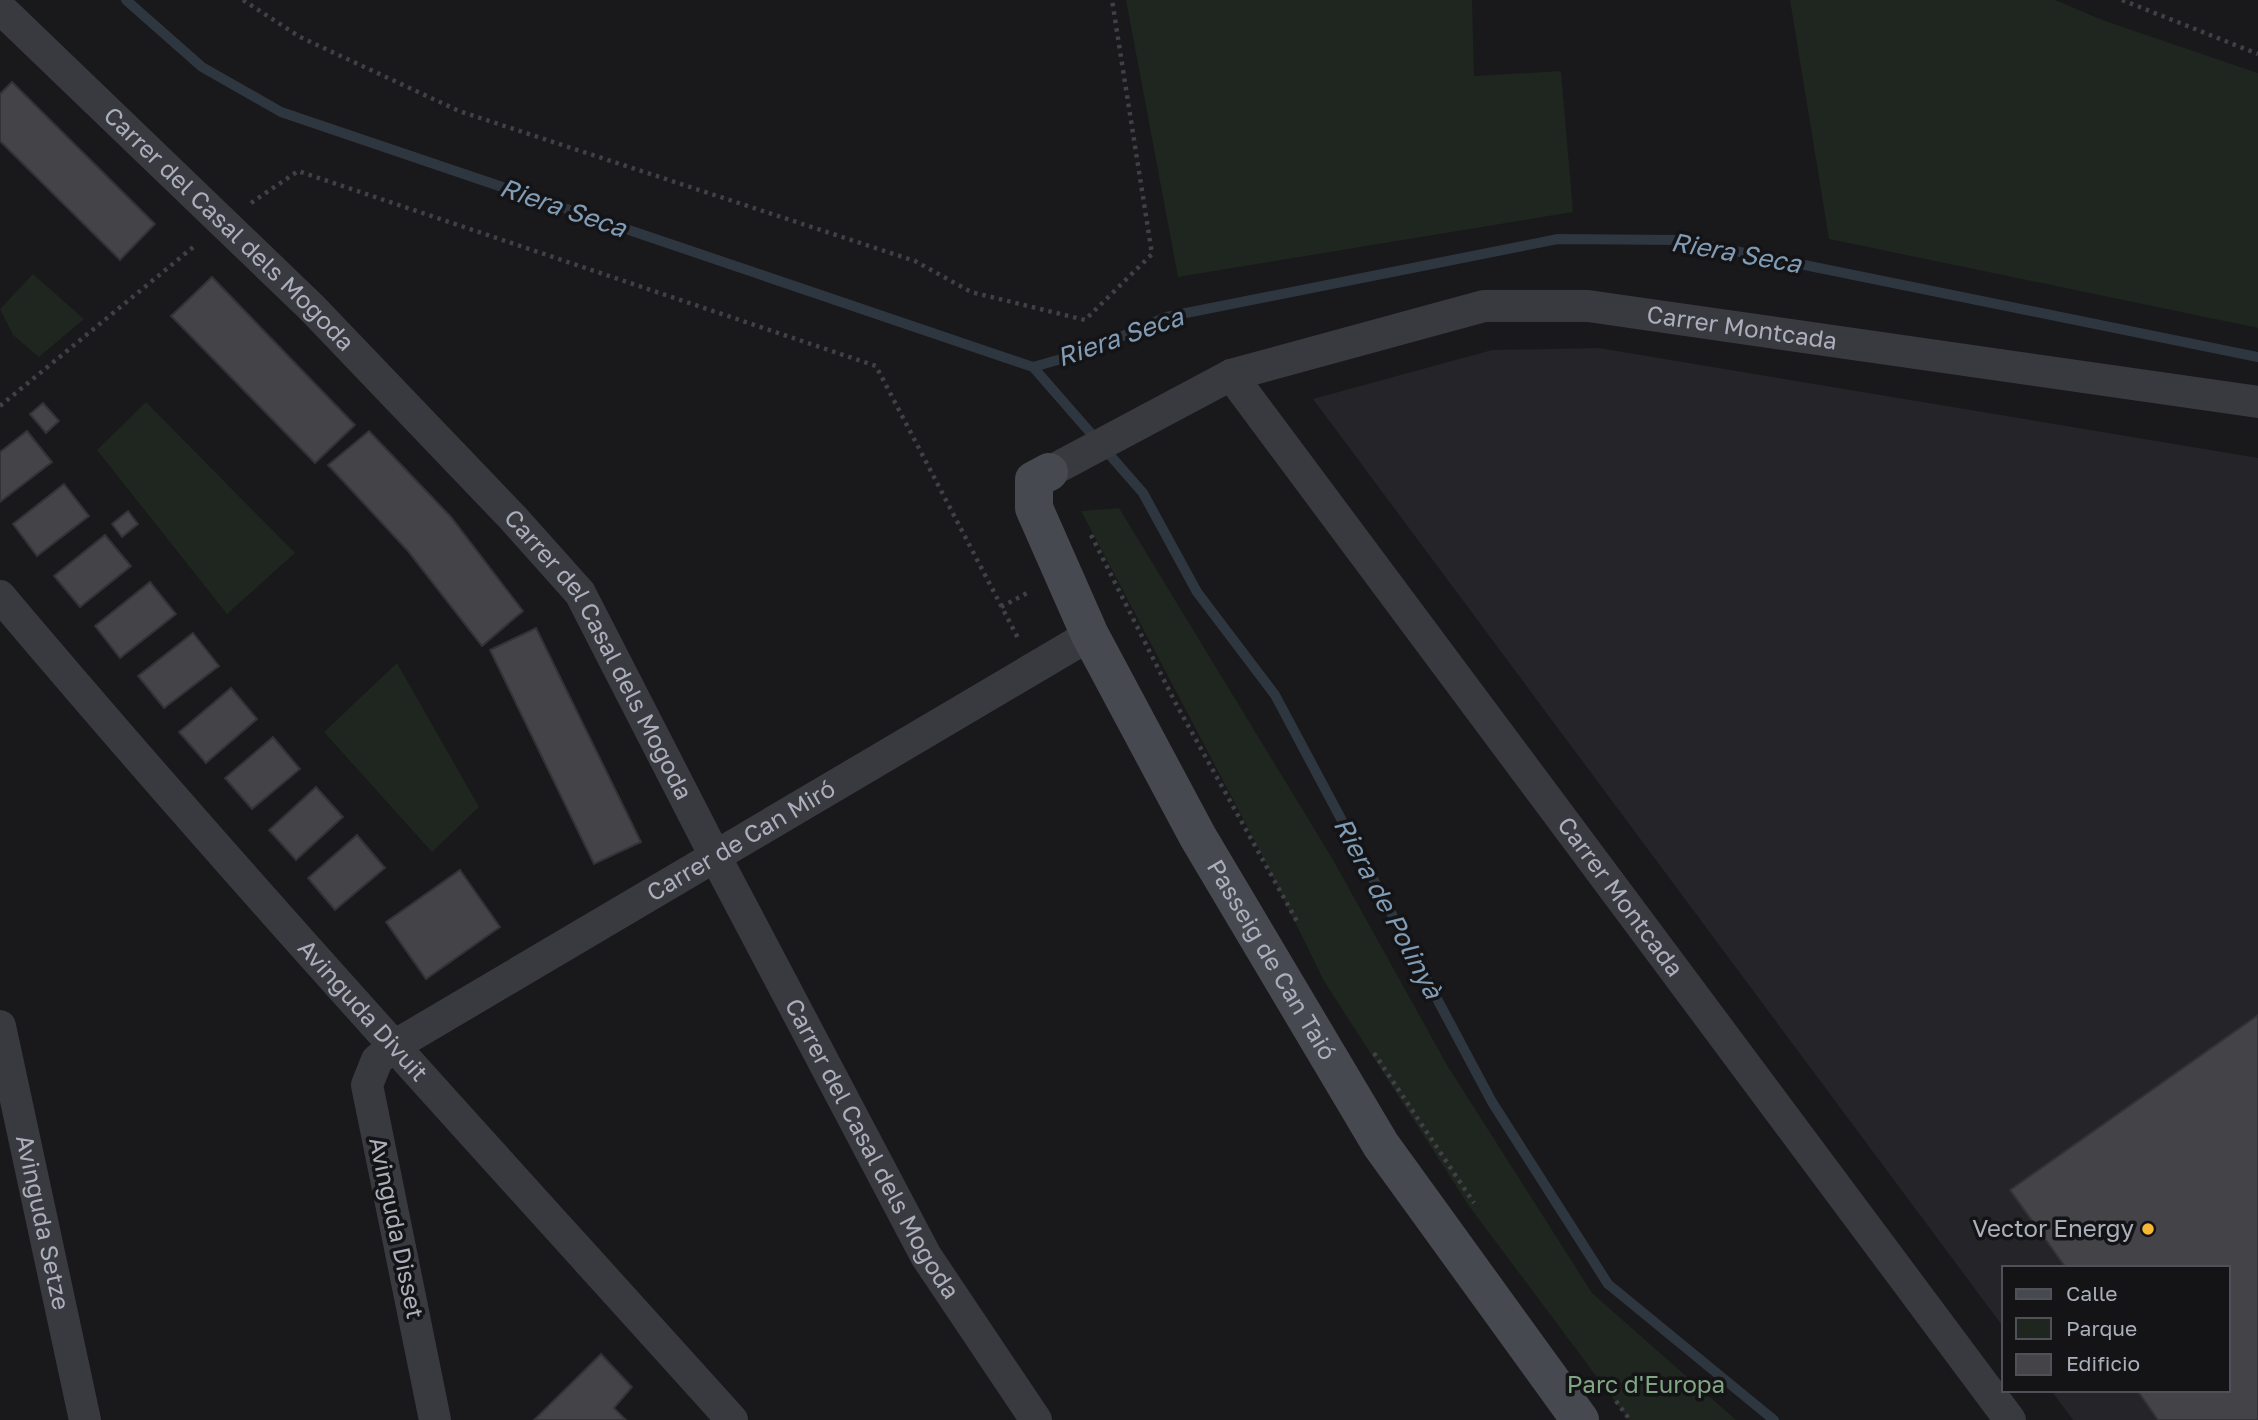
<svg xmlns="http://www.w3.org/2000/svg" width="2258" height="1420" font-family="'Golos Text',sans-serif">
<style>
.built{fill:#252428}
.green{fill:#1e261f}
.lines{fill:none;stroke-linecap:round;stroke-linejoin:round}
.stream{stroke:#2e373f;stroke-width:10}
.building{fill:#434348;stroke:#333237;stroke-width:2}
.path{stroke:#3f4147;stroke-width:4.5;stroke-dasharray:3.5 5;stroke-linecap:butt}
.street{stroke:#393a40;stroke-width:32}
.secondary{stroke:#474950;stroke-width:38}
.poi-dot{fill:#f6b835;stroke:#141316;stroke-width:2.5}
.labels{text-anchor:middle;stroke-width:7;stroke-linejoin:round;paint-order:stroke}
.street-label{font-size:24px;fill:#abafbb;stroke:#141316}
.poi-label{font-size:24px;fill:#abafbb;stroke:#141316;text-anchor:end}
.park-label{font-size:24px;fill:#81a684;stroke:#141316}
.water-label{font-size:26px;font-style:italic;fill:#819db6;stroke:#141316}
</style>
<rect width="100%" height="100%" fill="#19181b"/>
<!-- built -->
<path class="built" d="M1599,348L2258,458V1420H2073L2051,1390H2228V1268H2004V1328L1313,399L1492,350Z"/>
<!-- green -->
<path class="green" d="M1126,0H1472L1474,76L1561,71L1573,212L1178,277Z
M1790,0H2055L2105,21L2258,73V328L1829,239Z
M33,274L84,319L39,357L13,335L0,309Z
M146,402L295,553L227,614L97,450Z
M1119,508L1332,858L1447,1065L1592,1293L1736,1420H1629L1469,1206L1324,981L1258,847L1081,511Z
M397,663L479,807L432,852L324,732Z"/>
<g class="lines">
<!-- stream -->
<path class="stream" d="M126,0L202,67L281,112L1033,367L1086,352L1166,317L1558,239L1681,240L2258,357
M1033,367L1143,493L1197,592L1275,695L1492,1102L1608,1284L1774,1420"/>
</g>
<!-- building -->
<path class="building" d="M12,82L155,224L120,260L0,141V94Z
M212,277L355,425L315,463L171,316Z
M43,403L59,421L46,433L30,414Z
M27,431L52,462L0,502V452Z
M369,431L451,517L523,611L482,646L407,550L328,465Z
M64,484L89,516L37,556L13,524Z
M128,511L138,524L122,537L112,524Z
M105,535L131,566L80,607L54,576Z
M150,582L176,614L120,658L95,626Z
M536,628L641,842L594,864L490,650Z
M193,633L219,666L164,708L138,676Z
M231,688L257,719L206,763L179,732Z
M273,737L300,769L252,809L225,778Z
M316,787L343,817L296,860L269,830Z
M357,835L385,868L335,910L308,878Z
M460,870L500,927L426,979L386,922Z
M2258,1015V1420H2158L2137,1390H2228V1268H2066L2010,1190Z
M601,1354L632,1387L614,1408L626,1420H534Z"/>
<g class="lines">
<!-- path -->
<path class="path" d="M243,0L300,37L459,111L915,261L971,292L1085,320L1152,254L1112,0
M2122,0L2258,54
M251,203L298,171L876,366L1019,640
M0,406L197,244
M1091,535L1175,702L1299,925
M1001,607L1031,591
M1374,1053L1474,1203
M1616,1401L1630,1420"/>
<!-- street -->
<g class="street">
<path id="s1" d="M0,8L312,308L513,518L580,593L715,856L926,1256L1036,1420"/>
<path id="s2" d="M1231,375L2010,1420"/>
<path id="s3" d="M1049,472L1231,375L1484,306H1588L2258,402"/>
<path id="s4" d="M0,596C237,877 486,1147 732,1420"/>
<path id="s5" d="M0,1026L85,1420"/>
<path id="s6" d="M435,1420L367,1085L377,1060L394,1046L1090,635"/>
</g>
<!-- secondary -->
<path class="secondary" id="s7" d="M1049,472L1034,480V508L1090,635L1198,837L1381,1145L1580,1420"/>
</g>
<!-- markers -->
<circle class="poi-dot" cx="2148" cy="1229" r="7"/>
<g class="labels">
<!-- street labels -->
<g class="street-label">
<text dy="8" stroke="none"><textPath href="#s1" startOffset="318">Carrer del Casal dels Mogoda</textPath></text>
<text dy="8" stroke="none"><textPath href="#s3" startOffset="728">Carrer Montcada</textPath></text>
<text dy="8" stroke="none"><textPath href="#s1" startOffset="886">Carrer del Casal dels Mogoda</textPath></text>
<text dy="8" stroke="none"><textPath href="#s6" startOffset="794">Carrer de Can Miró</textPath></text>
<text dy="8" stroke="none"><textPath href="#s2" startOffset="651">Carrer Montcada</textPath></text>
<text dy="8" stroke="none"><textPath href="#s7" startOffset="556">Passeig de Can Taió</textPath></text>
<text dy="8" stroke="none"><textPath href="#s4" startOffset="551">Avinguda Divuit</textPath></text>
<text dy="8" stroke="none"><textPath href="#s1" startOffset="1452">Carrer del Casal dels Mogoda</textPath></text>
<text dy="8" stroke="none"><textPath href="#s5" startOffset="201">Avinguda Setze</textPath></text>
<text transform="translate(396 1228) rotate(78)" y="8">Avinguda Disset</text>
</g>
<!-- poi labels -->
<g class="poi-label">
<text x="2134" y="1237">Vector Energy</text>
</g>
<!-- park labels -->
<g class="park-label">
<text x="1646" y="1393">Parc d'Europa</text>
</g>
<!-- water labels -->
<g class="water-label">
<text transform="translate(563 208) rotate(19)" y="9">Riera Seca</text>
<text transform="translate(1736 253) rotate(10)" y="9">Riera Seca</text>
<text transform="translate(1120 337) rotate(-19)" y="9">Riera Seca</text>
<text transform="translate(1388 908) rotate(62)" y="9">Riera de Polinyà</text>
</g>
</g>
<!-- legend -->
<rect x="2002" y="1266" width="228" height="126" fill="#141316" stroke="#505158" stroke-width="2"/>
<rect x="2016" y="1289" width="35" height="10" fill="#474950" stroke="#505158" stroke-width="2"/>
<text x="2066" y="1301" font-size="21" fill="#abafbb">Calle</text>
<rect x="2016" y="1318" width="35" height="21" fill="#1e261f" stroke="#505158" stroke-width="2"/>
<text x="2066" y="1336" font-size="21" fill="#abafbb">Parque</text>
<rect x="2016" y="1354" width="35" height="21" fill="#434348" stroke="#505158" stroke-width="2"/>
<text x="2066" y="1371" font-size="21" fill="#abafbb">Edificio</text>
</svg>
